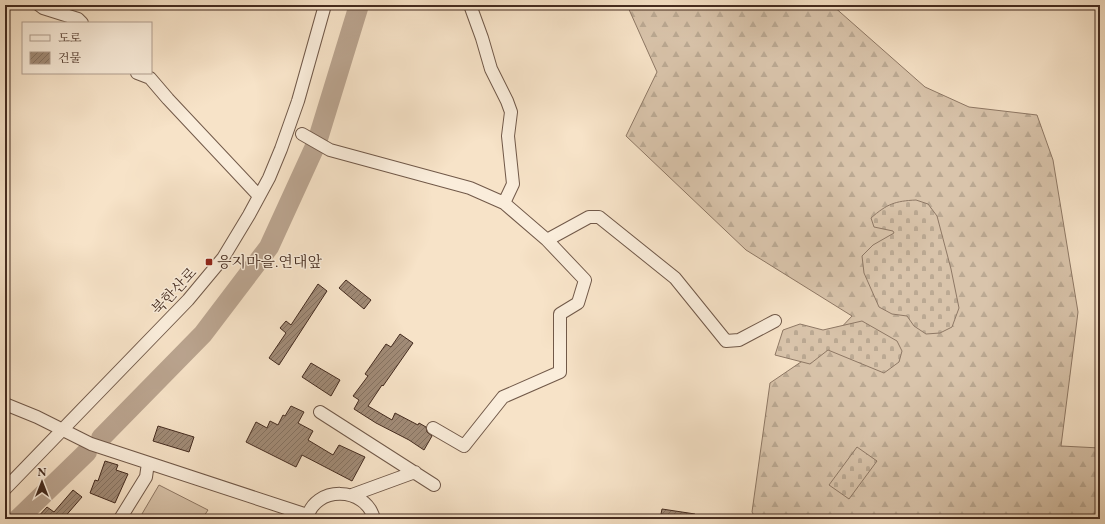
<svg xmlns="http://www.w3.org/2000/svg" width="1105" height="524" font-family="'EB Garamond','Noto Serif KR',serif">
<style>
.green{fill:#d9c4ab;stroke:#8e7865}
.forest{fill:url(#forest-firs);stroke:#8e7865}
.cemetery{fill:url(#cemetery-stones);stroke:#8e7865}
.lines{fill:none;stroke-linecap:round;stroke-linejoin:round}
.river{stroke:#baa48f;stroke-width:20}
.building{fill:url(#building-hatch);stroke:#442b1f}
.minor-casing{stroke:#715949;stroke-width:14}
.minor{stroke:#faeddb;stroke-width:12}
.poi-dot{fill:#8f2418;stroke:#faeddb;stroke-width:1.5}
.labels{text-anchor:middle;stroke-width:3;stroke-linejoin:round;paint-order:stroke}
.poi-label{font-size:15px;fill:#442b1f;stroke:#faeddb;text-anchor:start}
.street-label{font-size:15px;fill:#442b1f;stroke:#faeddb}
</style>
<defs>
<pattern id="forest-firs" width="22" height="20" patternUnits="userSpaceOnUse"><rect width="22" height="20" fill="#d9c4ab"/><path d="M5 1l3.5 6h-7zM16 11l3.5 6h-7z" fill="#bba993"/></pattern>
<pattern id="cemetery-stones" width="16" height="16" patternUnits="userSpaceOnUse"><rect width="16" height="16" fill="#d9c4ab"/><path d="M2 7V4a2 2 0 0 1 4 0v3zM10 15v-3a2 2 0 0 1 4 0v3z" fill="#bba993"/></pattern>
<pattern id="building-hatch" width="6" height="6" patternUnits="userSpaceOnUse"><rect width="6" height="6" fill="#a18b77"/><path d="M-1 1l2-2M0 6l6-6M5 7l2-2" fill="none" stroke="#857261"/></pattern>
</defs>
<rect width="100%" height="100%" fill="#f7e3c8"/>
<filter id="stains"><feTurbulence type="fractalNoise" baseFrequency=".005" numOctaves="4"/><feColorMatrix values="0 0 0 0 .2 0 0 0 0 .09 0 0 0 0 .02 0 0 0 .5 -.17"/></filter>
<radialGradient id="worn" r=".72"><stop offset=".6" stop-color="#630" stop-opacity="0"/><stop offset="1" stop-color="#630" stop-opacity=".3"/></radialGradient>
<!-- green -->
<path class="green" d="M159,485L208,510L202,519H139Z"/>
<!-- forest -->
<path class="forest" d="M627,5H832L925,87L969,107L1037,115L1053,160L1078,312L1061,446L1100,448V519H756L752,512L770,383L823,347L852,316L746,250L626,136L657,72Z"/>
<!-- cemetery -->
<path class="cemetery" d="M916,200L928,204L937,216L951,269L959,308L952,327L940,333L926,334L914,326L907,316L892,314L879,307L864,273L862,256L873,245L894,233L893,231L874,227L871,218C887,204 895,201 916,200Z
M862,321L897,341L902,351L899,362L884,373L828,350L810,364L775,355L783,330L800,324L823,330Z
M857,447L877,461L849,499L829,485Z"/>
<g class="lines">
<!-- river -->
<path class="river" d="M101,438L203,334L269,247L317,142L359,5
M18,519L87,452"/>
</g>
<!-- building -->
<path class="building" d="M346,280L371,300L364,309L339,288Z
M318,284L327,291L279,365L269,358L286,333L280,328L286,321L291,325Z
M400,334L413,343L383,386L382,385L368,406L392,420L395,413L418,425L419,423L426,427L427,432L432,436L424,450L409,440L376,423L354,409L359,400L353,396L368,376L365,374L386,344L391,347Z
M311,363L340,380L331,396L302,377Z
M291,406L304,412L298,423L313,431L308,440L333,455L339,445L365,457L352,481L302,455L296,467L246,442L256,422L267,428L270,421L278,425L283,415L285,416Z
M158,426L194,437L189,452L153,441Z
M105,461L118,465L116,470L128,474L115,503L90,493L95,480L98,481Z
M73,490L82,497L63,519H36L47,507L54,512Z
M662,509L695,514L694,519H660Z"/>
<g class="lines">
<defs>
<path id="minor" d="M39,5L43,8L78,19L82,23
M137,73L150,78L168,99L259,196
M302,134L330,150L470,188L504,203L513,184L508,136L511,112L507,101L491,69L482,38L470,5
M504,203L547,240L589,217H599L675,278L726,341L739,340L775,321
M5,404L37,417L91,444L307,515
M320,412L434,485
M433,428L464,446L503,397L560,372V314L578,303L585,280L547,240
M5,489L188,300L223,258L249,215L269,178L281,149L298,101L325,5
M352,495L415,472
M120,519L146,477L148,463
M307,519C314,485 366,486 374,519"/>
</defs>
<!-- minor casing -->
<use href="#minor" class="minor-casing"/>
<!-- minor -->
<use href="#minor" class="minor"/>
</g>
<!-- markers -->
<rect class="poi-dot" x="205" y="258" width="8" height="8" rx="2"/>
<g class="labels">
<!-- poi labels -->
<g class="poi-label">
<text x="217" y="267">응지마을.연대앞</text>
</g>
<!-- street labels -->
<g class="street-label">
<text transform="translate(174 291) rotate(-47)" y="5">북한산로</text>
</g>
</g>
<!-- margin -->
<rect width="1105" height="524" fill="none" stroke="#f7e3c8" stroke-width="20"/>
<rect x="6" y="6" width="1093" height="512" fill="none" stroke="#442b1f" stroke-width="2"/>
<rect x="10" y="10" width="1085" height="504" fill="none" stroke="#442b1f"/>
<!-- legend -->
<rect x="22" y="22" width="130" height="52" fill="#faeddb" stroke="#b19f90"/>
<rect x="30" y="35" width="20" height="6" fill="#faeddb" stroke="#b19f90"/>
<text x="58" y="42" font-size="12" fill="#442b1f">도로</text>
<rect x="30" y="52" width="20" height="12" fill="url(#building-hatch)" stroke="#b19f90"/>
<text x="58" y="62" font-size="12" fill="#442b1f">건물</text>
<!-- north arrow -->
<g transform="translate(42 482)" stroke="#faeddb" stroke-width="3" paint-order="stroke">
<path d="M0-3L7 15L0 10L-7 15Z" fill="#442b1f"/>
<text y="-6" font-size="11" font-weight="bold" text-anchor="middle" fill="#442b1f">N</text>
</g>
<rect width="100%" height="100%" filter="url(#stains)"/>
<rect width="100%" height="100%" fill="url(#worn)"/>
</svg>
